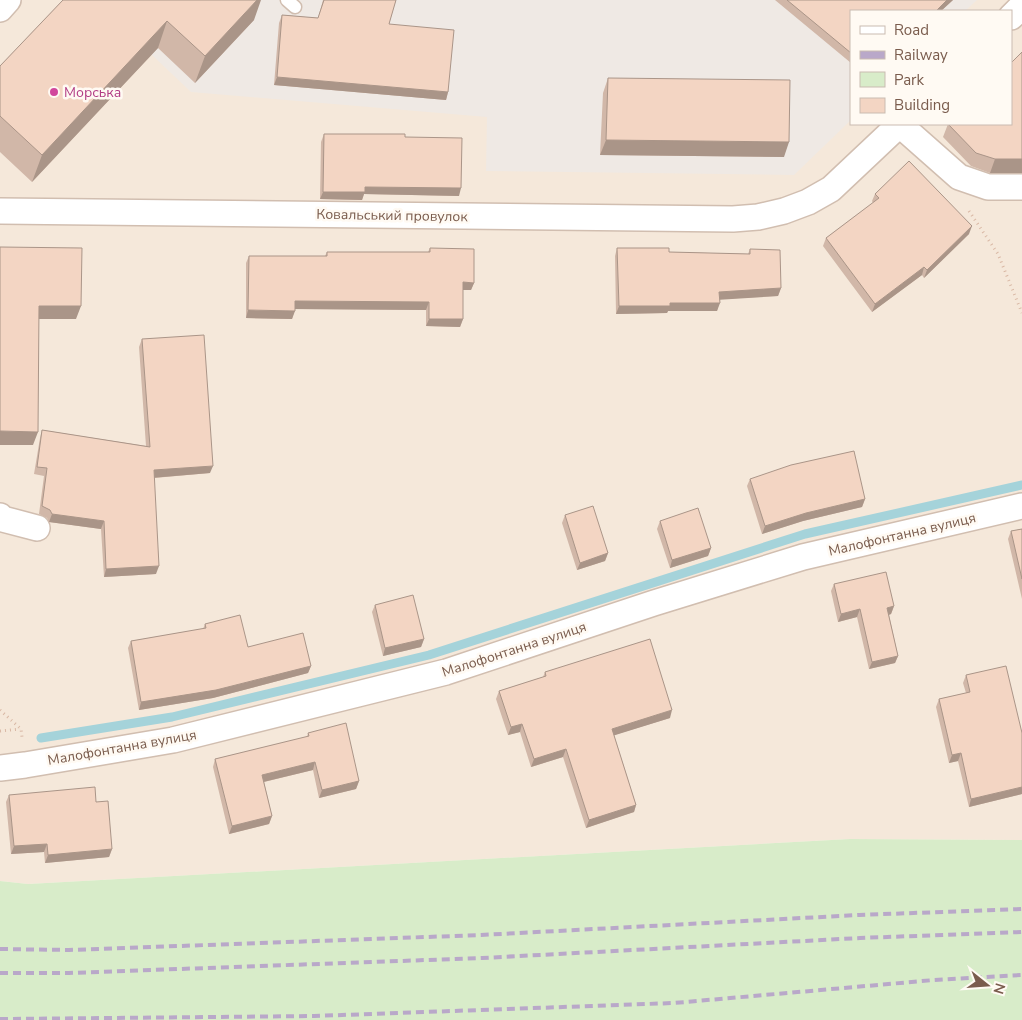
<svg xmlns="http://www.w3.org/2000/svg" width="1022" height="1020" font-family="'Nunito Sans',sans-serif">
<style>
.residential{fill:#f5e8da;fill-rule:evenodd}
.industrial{fill:#efe9e4}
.green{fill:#d8ecc9}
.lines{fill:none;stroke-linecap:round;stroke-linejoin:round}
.stream{stroke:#a5d3da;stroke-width:9}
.service-casing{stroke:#d1beb0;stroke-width:15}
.minor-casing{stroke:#d1beb0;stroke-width:28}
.path{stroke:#d9b8a5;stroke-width:3;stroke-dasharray:1 4;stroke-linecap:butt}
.service{stroke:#fff;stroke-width:12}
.minor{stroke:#fff;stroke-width:25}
.rail{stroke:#b9a8c9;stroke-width:4;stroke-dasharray:8 5;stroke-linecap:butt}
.wall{fill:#d1b7a8}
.shaded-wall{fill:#aa9588}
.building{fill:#f3d5c3;stroke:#aa9588}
.hotel-dot{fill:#d1479c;stroke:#fffaf3;stroke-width:2}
.labels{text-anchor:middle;stroke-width:5;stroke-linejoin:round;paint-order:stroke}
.hotel-label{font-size:14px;fill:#b23c85;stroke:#fffaf3;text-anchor:start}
.street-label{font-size:14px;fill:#7a5c4d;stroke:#fffaf3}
</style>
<rect width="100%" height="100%" fill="#fdf6ec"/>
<!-- residential -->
<path class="residential" d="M0,0H1022V840L850,839L28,884L0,881ZM851,11H1011V124H851Z"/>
<!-- industrial -->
<path class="industrial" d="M94,0H977L965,11H851V120L794,175L486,171L487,117L191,92Z"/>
<!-- green -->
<path class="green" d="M850,839L1022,840V1020H0V881L28,884Z"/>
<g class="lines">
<!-- stream -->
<path class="stream" d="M41,738L172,717L429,655L805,534L1022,485"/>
<defs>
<path id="service" d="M287,0L295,7"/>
<path id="minor" d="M0,9L8,0
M1011,17L1022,6
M899,124L959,177L988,187H1022
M0,211L733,219L758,217L784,211L808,202L831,189L900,124
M0,516L3,519L37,528
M0,768L25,765L173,740L446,672L654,603L803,557L1022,506"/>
</defs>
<!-- service casing -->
<use href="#service" class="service-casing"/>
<!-- minor casing -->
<use href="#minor" class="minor-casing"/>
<!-- path -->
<path class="path" d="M969,211L998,254L1022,313
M0,710L21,729L22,737
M0,731L20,729"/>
<!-- service -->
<use href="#service" class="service"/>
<!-- minor -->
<use href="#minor" class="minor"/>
<!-- rail -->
<path class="rail" d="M0,949L69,950L481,935L859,915L1022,909
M0,973H69L482,958L860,938L1022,932
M0,1019L314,1016L674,1003L934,980L1022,975"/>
</g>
<!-- wall -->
<path class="wall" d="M63,0L254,20L195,83L158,48L32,182L0,152V66Z
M323,0H396L389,24L448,92L446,100L274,85L279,23L282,15L318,18Z
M775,0H953L941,11H851V63Z
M608,78L784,157L600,155L603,93Z
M948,124L1022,173H990L971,166L943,137Z
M324,134L405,137L459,196L364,194L362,200L320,199L321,142Z
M875,194L969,234L924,278L922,275L872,312L823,246L826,238L873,203L872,201Z
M430,248L474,283L471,290H463V319L460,327L426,326V310L295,309L292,319L246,318V263L249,256H325L327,252H428Z
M617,248L669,252L748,254L750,249L781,288L778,296L720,299L717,311H668L667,313L616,314L615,256Z
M142,339L210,473L154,478L156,574L104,577L101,529L49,522L47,518L39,514L44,476L34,474L40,438L42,430L146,446L139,347Z
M750,479L865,499L862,507L803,521L762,534L747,486Z
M565,515L608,553L605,561L577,570L562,523Z
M660,521L711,548L708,556L670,568L657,529Z
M1022,529V599L1008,539L1011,531Z
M834,584L894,606L891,614L889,615L898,656L895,663L869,669L857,617L838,622L831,591Z
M375,605L424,639L421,647L383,656L372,612Z
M205,624L248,647L311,666L308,673L213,698L139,710L128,648L131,641L203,629Z
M545,672L670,718L614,735L636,805L634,812L586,828L563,757L531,767L520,732L508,735L496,699L499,691L543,677Z
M966,675L1022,733V794L969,807L958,761L949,763L936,707L939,699L966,693L963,683Z
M308,733L359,781L356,789L319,798L313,770L264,782L272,816L269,824L229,834L213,767L215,759L307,737Z
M9,795L96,802L112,849L109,857L45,863L44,852L11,854L6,802Z"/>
<!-- shaded-wall -->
<path class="shaded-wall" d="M257,0H261L254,20L195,83L205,56Z
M947,0H953L941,11H936Z
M167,21L158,48L32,182L42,155Z
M277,77L448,92L446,100L274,85Z
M606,140L789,142L784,157L600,155Z
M995,159H1022V173H990Z
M365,187L461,188L459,196L364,194L362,200L320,199L323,192Z
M972,226L969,234L924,278L927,270Z
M924,267L922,275L872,312L875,304Z
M463,282L474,283L471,290H461Z
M781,288L778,296L716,300L719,292Z
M295,301L429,302L426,310L292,309Z
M670,303H720L717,311H668L667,313L616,314L619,306Z
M39,306H81L76,319H35Z
M248,310L295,311L292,319L246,318Z
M429,319H463L460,327L426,326Z
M0,431L38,432L33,445H0Z
M213,466L210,473L151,478L154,470Z
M865,499L862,507L803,521L762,534L765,526L806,513Z
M52,514L104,521L101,529L49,522Z
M711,548L708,556L670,568L672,560Z
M608,553L605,561L577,570L580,563Z
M159,566L156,574L104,577L106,569Z
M894,606L891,614L885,616L887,608Z
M860,609L857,617L838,622L841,614Z
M424,639L421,647L383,656L385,648Z
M898,656L895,663L869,669L872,662Z
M311,666L308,673L213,698L139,710L141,702Z
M672,710L670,718L609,737L612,729Z
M522,724L520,732L508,735L511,727Z
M566,749L563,757L531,767L534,759Z
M961,753L958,761L949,763L952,755Z
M315,762L313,770L259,783L262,775Z
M359,781L356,789L319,798L322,790Z
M1022,787V794L969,807L971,799Z
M636,805L634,812L586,828L589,820Z
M272,816L269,824L229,834L232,826Z
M47,844L44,852L11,854L14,846Z
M112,849L109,857L45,863L48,855Z"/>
<!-- building -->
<path class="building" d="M63,0H257L205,56L167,21L42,155L0,116V66Z
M324,0H396L389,24L454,30L448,92L277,77L282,15L318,18Z
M787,0H947L936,11H851V53Z
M1022,52V159H995L976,153L948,124H1011V63Z
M608,78L790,80L789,142L606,140Z
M324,134H405V137L462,138L461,188L365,187V192H323Z
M909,161L972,226L927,270L924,267L875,304L826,238L879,198L875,194Z
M0,247L82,248L81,306H39L38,432L0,431Z
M430,248L474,249V283L463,282V319H429V302L295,301V311L248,310L249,256H327V252H430Z
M617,248H669V252L750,254V249L780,250L781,288L719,292L720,303H670V306H619Z
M204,335L213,466L154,470L159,566L106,569L104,521L52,514L50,510L42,506L47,468L37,467L42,430L150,447L142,339Z
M854,451L865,499L806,513L765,526L750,479L791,465Z
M593,506L608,553L580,563L565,515Z
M698,508L711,548L672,560L660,521Z
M1022,529V579L1011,531Z
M886,572L894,606L887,608L898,656L872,662L860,609L841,614L834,584Z
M413,595L424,639L385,648L375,605Z
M240,615L248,647L303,633L311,666L216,690L141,702L131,641L206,628L205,624Z
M650,639L672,710L612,729L636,805L589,820L566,749L534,759L522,724L511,727L499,691L546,676L545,672Z
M1006,666L1022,733V787L971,799L961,753L952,755L939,699L970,692L966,675Z
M346,723L359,781L322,790L315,762L262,775L272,816L232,826L215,759L309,736L308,733Z
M95,787L96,802L108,801L112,849L48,855L47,844L14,846L9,795Z"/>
<!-- markers -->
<circle class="hotel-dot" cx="54" cy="92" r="5"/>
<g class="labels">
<!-- hotel labels -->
<g class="hotel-label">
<text x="64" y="97">Морська</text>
</g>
<!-- street labels -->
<g class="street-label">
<text transform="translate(392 215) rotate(1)" y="5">Ковальський провулок</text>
<text transform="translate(902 534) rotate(-13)" y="5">Малофонтанна вулиця</text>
<text transform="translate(514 649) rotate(-18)" y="5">Малофонтанна вулиця</text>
<text transform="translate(122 747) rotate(-10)" y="5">Малофонтанна вулиця</text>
</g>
</g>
<!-- legend -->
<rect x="850" y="10" width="162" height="115" fill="#fffaf3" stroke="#cabbb1"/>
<rect x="860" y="26" width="25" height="8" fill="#ffffff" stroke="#cabbb1"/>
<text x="894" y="35" font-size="15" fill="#7a5c4d">Road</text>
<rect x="860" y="51" width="25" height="8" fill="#b9a8c9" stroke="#cabbb1"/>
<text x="894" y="60" font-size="15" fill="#7a5c4d">Railway</text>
<rect x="860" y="72" width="25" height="15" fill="#d8ecc9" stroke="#cabbb1"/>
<text x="894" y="85" font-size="15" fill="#7a5c4d">Park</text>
<rect x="860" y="98" width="25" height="15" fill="#f3d5c3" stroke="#cabbb1"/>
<text x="894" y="110" font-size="15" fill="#7a5c4d">Building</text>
<!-- north arrow -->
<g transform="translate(987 985) rotate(107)" stroke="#fffaf3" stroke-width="4" paint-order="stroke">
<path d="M0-4L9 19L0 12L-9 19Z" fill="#7a5c4d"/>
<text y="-8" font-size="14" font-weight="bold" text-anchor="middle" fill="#7a5c4d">N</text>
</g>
</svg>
